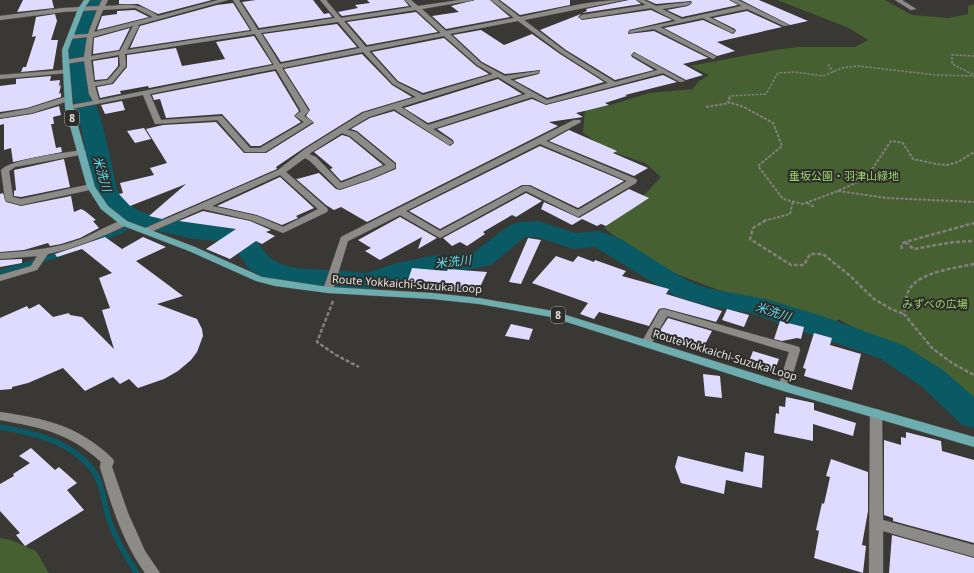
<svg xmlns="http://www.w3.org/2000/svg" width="974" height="573" font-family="'Noto Sans','Noto Sans JP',sans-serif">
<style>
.green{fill:#466032}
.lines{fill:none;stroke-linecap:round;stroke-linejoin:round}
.stream-far2{stroke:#095a65;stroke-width:3.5}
.stream-far1{stroke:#095a65;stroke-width:4.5}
.stream{stroke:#095a65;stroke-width:5.5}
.river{fill:#095a65;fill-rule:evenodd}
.building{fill:#dfdbfe}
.minor-casing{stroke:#575653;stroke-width:1}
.major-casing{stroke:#575653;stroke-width:1}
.path-far2{stroke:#82817e;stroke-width:1.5;stroke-dasharray:2.5 1.5;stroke-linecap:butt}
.path-far1{stroke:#82817e;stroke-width:2;stroke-dasharray:3 1.5;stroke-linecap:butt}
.path{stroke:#82817e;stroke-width:2.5;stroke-dasharray:4 2;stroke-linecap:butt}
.minor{fill:#8d8b87;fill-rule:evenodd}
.major{fill:#6eadaf;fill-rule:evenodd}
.labels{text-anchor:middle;stroke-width:4;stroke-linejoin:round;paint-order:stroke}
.shield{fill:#2f2d2a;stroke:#adaca9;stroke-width:1}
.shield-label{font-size:10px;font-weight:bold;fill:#e3e2e0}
.park-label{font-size:11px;fill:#99d46b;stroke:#2f2d2a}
.street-label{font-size:11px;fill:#e3e2e0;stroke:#2f2d2a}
.water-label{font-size:12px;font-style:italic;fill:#57dff4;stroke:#2f2d2a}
</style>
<rect width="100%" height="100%" fill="#393834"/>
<!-- green -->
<path class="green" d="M777,0H885L912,15L948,18L968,14V6L974,4V405L894,349L838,319L833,327L716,289L616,251L624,243L604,228L630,210L661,177L645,163L610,151L583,133L585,109L607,106L649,93L693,89L699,81L709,75L690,66L775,50L798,47H855L868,40L849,28Z
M0,538L11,540L36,551L49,573H0Z"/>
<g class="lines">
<!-- stream-far2 -->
<path class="stream-far2" d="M133,221L136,219"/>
<!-- stream-far1 -->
<path class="stream-far1" d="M100,239L122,231L135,220
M0,272L62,254"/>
<!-- stream -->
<path class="stream" d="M0,427C34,433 76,442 96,475C103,487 104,502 108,516C114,536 125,555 137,573"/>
<!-- river -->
<path class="river" d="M91,0H107L96,17L87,45L89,83L102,123L118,192L134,208L144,213L194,223L221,225L245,232L251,234L270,258L280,264L297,268L367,273L397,263L431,256L473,253L510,225L519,222L538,221L576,233L599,231L621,239L678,275L695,284L711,289L766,299L819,315L903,345L943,370L974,397V428L962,425L921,386L881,359L751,313L707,306L675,296L595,247L574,249L536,237H525L491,265L472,269L431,272L414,276L369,290L297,284L262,277L250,270L232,245L227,242L194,239L127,224L116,218L105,208L94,193L80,123L69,83V45L80,17Z"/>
</g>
<!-- building -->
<path class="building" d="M23,0H52L54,8L17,12Z
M119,0H212L158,14L138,4H119Z
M256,0H313L324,14L329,13L332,17L259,28L242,2Z
M367,0H404L409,6L342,16L338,12L358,8L355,5L370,3Z
M475,0H490L510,17L446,29L432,16L459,12L451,6Z
M500,0H570V5L520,15Z
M629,0H636L641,4L582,13L587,11L586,9Z
M647,0H729L738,5L682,17L667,10L688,6L692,3L691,1L656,4Z
M741,0H759L808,21L790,25Z
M233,3L250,30L130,48L140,26L217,5Z
M135,10L149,17L97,30L102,16L117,14V11Z
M651,10L672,20L629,30L628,34L654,31L708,58L683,64L703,75L686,80L634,52L631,55L632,57L654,70L615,80L566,50L540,30L581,14L578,17L582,20Z
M747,11L782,27L717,42L735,51L717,56L664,28L703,20L733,34L736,31L735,29L713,18Z
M416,12L438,32L367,45L347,22Z
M55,14L57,21L51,40H58L53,69L21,72L23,67H26L36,36L32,37L36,17Z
M337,24L357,47L281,62L263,34Z
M130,28L119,50L93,54L94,38Z
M481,30L504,45L532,34L560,54L604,82L547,98L514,80L539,74L540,70L505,74L482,62L453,35Z
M254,36L272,64L149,88L148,86L120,91L121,94H119L100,98L97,87L113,84L127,67V55L176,48L182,66L225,59L216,42Z
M444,38L476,66L489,74L423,93L398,81L372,52Z
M362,54L392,85L412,97L362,112L304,148L276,167L277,169L162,219L149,216L186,184L130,206L119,194L123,193L120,183L154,175L150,168L167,163L146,129L163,125L216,122L244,153H266L314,123L306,116L310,110L284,69Z
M118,57V66L107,79L95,80L93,61Z
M275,71L299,111L294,116L301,122L260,146H251L222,114L166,118L160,99L154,100L152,95Z
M663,75L677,82L625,95L627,96L605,103L609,105L576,113L583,117L549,122L558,126L367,222L341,207L334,210L326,205L295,178L297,179L319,173L336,189L340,190L370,180L396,169V163L357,131L351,129L370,118L394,111L450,146L454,143L453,140L437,129L532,99L546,105Z
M51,76L50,81L60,80L59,86L61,85L59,94L61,93V97L27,108L0,112V86L16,84V79Z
M498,79L522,94L428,123L404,108Z
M122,101L125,110L105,114L101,105Z
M59,106L61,115L53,117L54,124H51L56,148L61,147L62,152L13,162L11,148L4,150V124L0,125V119L32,114Z
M144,128L151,139L135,143L127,131Z
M569,130L617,151L613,153L648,168L634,176L549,141Z
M342,135L349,137L383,165L341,181L330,169L333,168L314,152Z
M540,146L624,181L578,208L530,185H522L440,229L409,211Z
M64,159L70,187L21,197L14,196V191L16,190L14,170Z
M280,177L314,208L296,216L298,218L282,225L257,215L217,206Z
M629,189L649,198L606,226L601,224L597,226L582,219L572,225L541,209L544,202L579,218Z
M3,193L6,202L21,206L71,196L74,212L81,209L85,211L96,220L93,221L99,228L80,238L61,244L50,246L48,243L24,250L0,252V194Z
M526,193L542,201L516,217L512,215L483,232L485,234L467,246L460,242L452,246L443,238Z
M203,211L250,221L271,230L266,232L275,236L262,244L256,241L230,259L206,249L236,229L179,221Z
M400,217L437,238L418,249L422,237L380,260L365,251L371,248L358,240Z
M105,237L122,249L143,237L166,247L136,261L183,296L157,304L197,319L202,329L203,336L197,352L191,360L178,371L164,379L138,388L129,379L120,384L113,377L85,391L63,368L28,383L12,387V389L0,390V318L27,306L29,309L39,304L53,317L69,313L70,315L82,317L114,349L102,310L110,308L99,278L112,273L82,249L57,257L55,254Z
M528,238L541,240L521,284L509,282Z
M556,256L573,262L578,256L594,262L595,260L626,271L622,276L669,289L666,294L722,311L716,322L664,308L659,309L649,326L599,312L594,319L580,314L588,303L532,283Z
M22,259V263L0,267V260Z
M412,268L447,271L448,269L487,272L480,287L475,286L472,292L461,289L460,292L444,291L446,286L407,283Z
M727,309L749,315L744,327L722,320Z
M668,318L712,331L702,350L663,339L659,332Z
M780,321L804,327L801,339L797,338L782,341L774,339Z
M511,324L533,329L529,340L505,336Z
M814,333L832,338L830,345L861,354L852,390L804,376L806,369L803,368Z
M753,351L779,359L774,372L748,364Z
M703,374L720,376L722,398L705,396Z
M786,397L814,403V410L856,423L853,436L813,424V441L774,433L776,413L779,414V406L785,407Z
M906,432L941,441L942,451L974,460V543L893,521V518L884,515V440L901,445V437L906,438Z
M31,448L55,470L59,467L77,483L67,490L84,510L25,546L16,535L20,533L0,511V484L14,476L13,474L30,463L19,456Z
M745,452L764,456L762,488L726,480L724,494L681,483L675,467L678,456L743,472Z
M831,459L868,472V511L862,545L866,546L863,573L814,558L819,531L816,530L822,503L824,504L830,477L826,476Z
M892,535L974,558V573H889Z"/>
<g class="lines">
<defs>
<path id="minor" d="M102,0H108L105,6C130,5 136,1 158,16L218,0H228L138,25L139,26L127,50L252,31L233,0H239L258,30L335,18L320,0H326L341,18L412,7L405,0H411L418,6L460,0H474L422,9L446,31L514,18L491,0H498L520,17C554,10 589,0 624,0L524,20L565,51L615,82L658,70L633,56L632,55L635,53L685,81L680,82L663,73L546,104L532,97L433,129L452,141L453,143L449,145L394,109L369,117L347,130L356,132L395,164V168L370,179L340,189L337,188L310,161L305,158L286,172L327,208L328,210L327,212L283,233L250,220L203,209L146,234L141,231L143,229L278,170L305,149L363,113L416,97L393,84L363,52L282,68L309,111L304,116L313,122L265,152H245L217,120L155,124L143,95L66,110V106L93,101L89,94L84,61L65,64L62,62L65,60L84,57L87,37L70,39L67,37L70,35L88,34L97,10L63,12L0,20V16L63,8L99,6ZM135,8L153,17L94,32L103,10ZM416,10L441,33L366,47L344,21ZM518,21L561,53L608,83L547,100L510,79L539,73V71L505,76L481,63L450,34ZM338,22L360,48L280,64L261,33ZM133,26L120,51L91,56L93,37ZM255,34L274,65L99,100L95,86L112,83L126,66L125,54ZM444,36L477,65L493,74L423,95L397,82L369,51ZM119,55L120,66L108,80L94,82L91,60ZM276,69L301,111L295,116L304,122L260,148H250L222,116L161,120L150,94ZM498,77L526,94L428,125L401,107ZM342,133L350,136L386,165L341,183L316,157L309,154ZM280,175L318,209L283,227L257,216L212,206Z
M637,0H644L656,6L690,2L691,3L688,5L662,9L682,19L742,6L730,0H738L789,25L784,26L747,9L709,17L734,30L735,31L732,33L703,18L660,27L715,56L716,57L713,59L654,29L629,33V31L676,21L651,8L582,19L579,17L582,15L646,5Z
M895,0H902L916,9L911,10Z
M65,70L68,72L67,73L0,79V75Z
M68,96H71V100L32,113L0,118V114L27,109Z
M574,120H580L581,122L546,141L636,179L637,181L636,183L578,217L526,191L440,238L400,215L348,241L333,290L328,293L323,290L341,237ZM540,144L627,181L578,210L529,186H523L440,231L406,211Z
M82,150L86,152L85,154L15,167L9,171L13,197L21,199L91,184L95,187L94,189L21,205L6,201L5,199L1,170C11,159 65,153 82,150Z
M124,220L129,223L127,225C102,237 76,248 48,254L37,270L0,281V275L31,266L37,256L0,259V253C29,251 55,249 81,239C96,233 109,224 124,220Z
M664,309L799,347L800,350L788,390H780L778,387L789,352L667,316L650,346H642L641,343L660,310Z
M876,409L880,410L882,413L883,520L974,545V557L883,531V573H869L870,413L872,410Z
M0,412C46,419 77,425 112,458L114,461L112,467L128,513L145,551L160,573H145C122,541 111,504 100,467L101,462C70,433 40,427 0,420Z"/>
<path id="major" d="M84,0H90L84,9L68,50L73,108L95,187L108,206L127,221L195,247L262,277L328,287L432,293L479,298L553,311L788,384L974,437V447L780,390L551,317L479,304L432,299L328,293L275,286L256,281L189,251L121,225L101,209L87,187L65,108L62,50L78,9Z"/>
</defs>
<!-- minor casing -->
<use href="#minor" class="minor-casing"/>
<!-- major casing -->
<use href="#major" class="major-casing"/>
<!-- path-far2 -->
<path class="path-far2" d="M974,56L952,55V64L974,75
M828,64L833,72
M729,98L730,96L766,94L778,73L795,72L823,76L842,68L858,66L936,75L974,76"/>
<!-- path-far1 -->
<path class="path-far1" d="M730,97L728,102L744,107L773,123L782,146L758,166L783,199L803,204L838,191L866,178L891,141L903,143L913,159L936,164L947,165L958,162L974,152
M706,107L729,103
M838,191L887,198L974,202
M807,203L814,207
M764,221L790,214L793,201"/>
<!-- path -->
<path class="path" d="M766,220L753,228L750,239L791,265H804L810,254H823L848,274L874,299L891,309L904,314
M905,242L914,249L954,242L974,241
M902,249L901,245L905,242L974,223
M974,264C956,268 918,272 909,290C905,297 905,306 904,314L932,348L952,363L974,375
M333,301L317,342L336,355L359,367"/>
<!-- minor -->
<use href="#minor" class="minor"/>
<!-- major -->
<use href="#major" class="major"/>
</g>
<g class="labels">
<!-- shield labels -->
<g class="shield">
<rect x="65" y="110" width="14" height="16" rx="3"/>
<rect x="551" y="307" width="14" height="16" rx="3"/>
</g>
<g class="shield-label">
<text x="72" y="122">8</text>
<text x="558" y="319">8</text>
</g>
<!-- park labels -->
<g class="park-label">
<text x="844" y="180">垂坂公園・羽津山緑地</text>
<text x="935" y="308">みずべの広場</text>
</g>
<!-- street labels -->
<g class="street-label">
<text transform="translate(407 284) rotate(4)" y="4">Route Yokkaichi-Suzuka Loop</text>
<text transform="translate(725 355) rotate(17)" y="4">Route Yokkaichi-Suzuka Loop</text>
</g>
<!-- water labels -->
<g class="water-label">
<text transform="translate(102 174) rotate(74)" y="4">米洗川</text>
<text transform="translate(453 262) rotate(-6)" y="4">米洗川</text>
<text transform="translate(773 312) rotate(18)" y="4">米洗川</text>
</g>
</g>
</svg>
